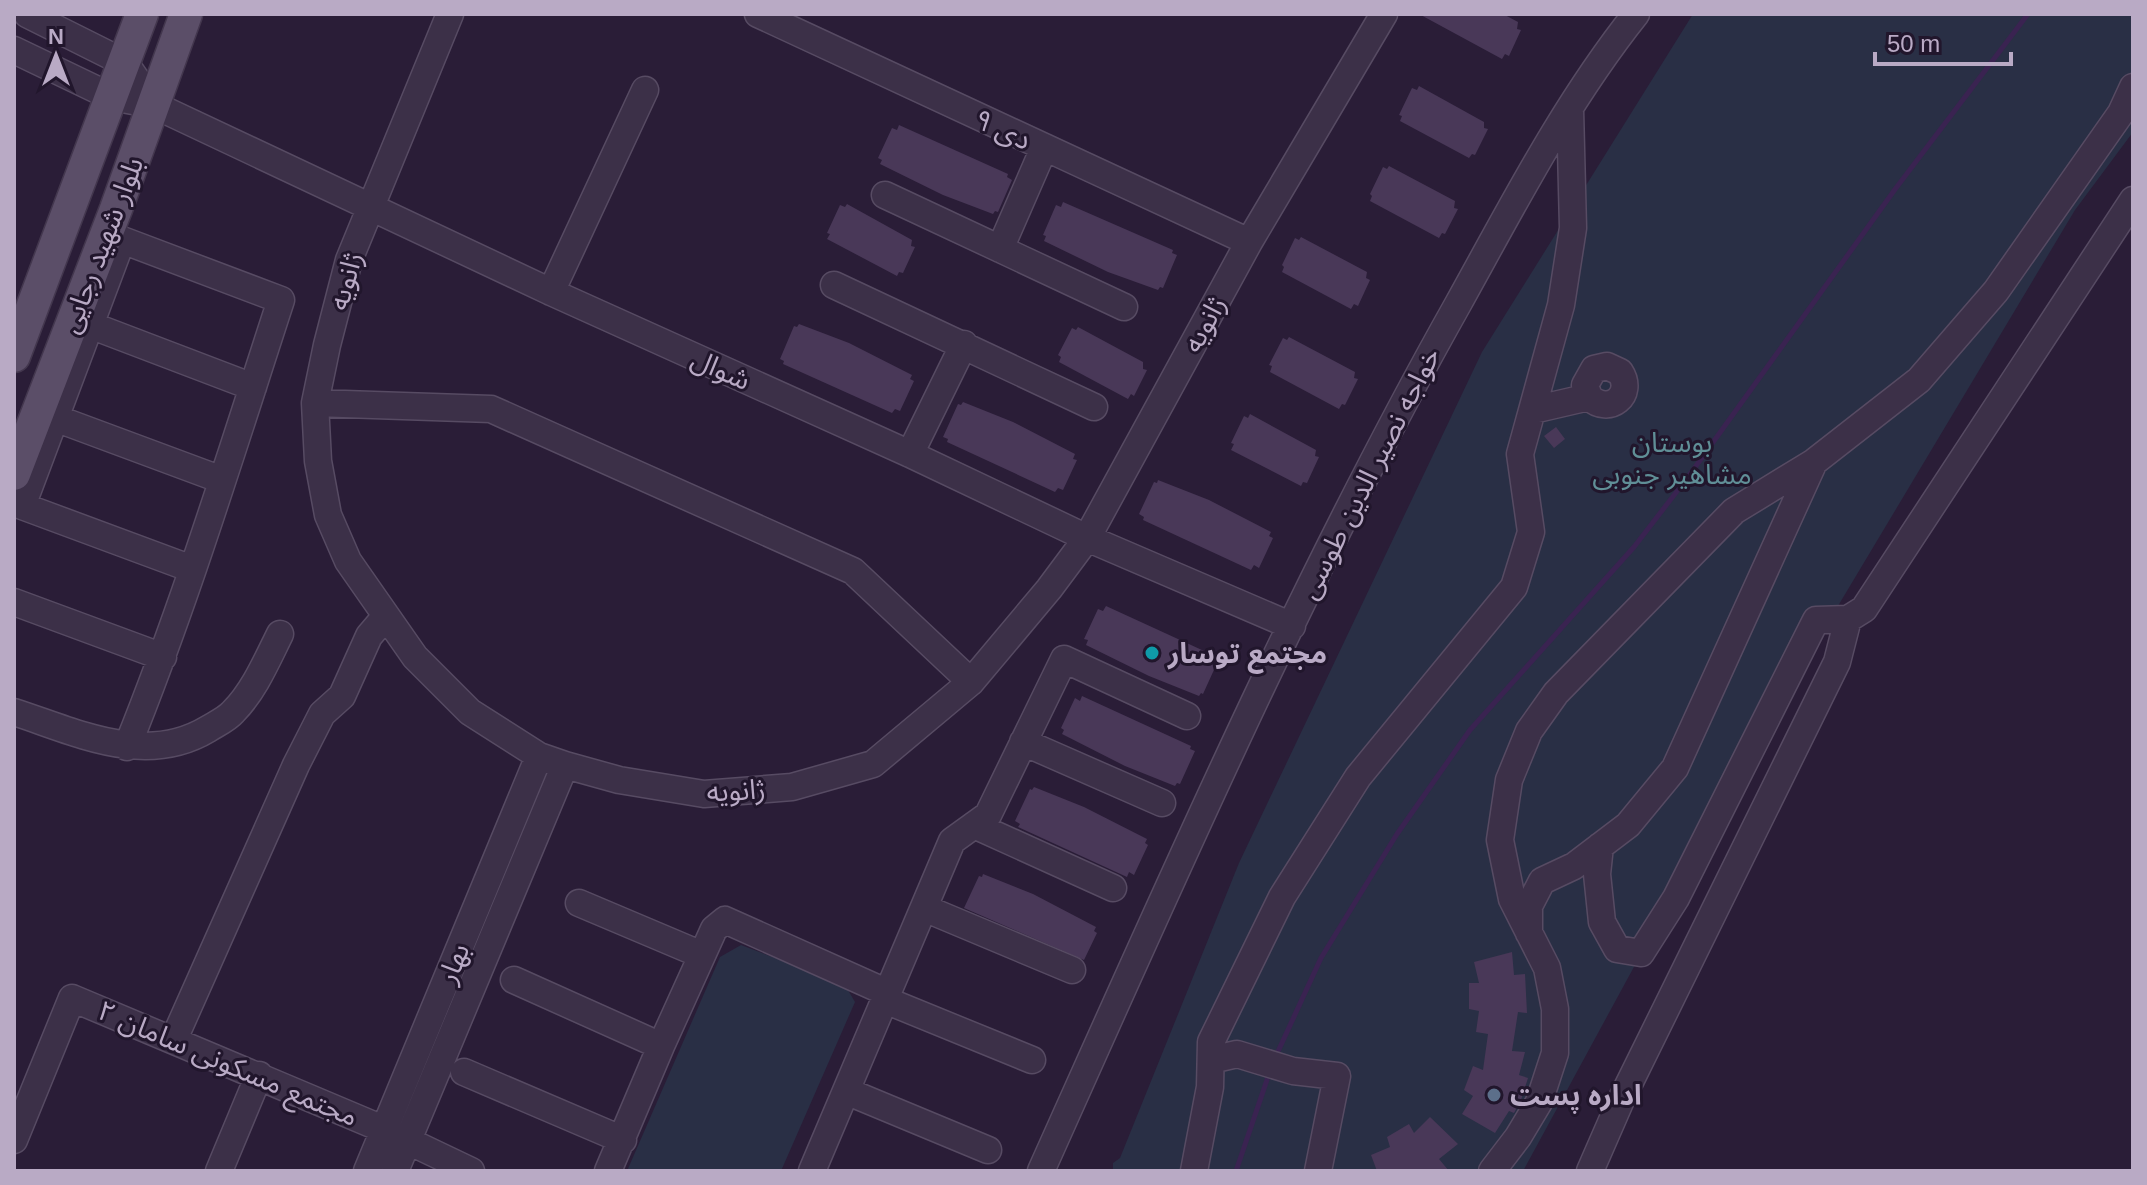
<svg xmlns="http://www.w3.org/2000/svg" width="2147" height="1185" font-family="Arial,'Noto Sans Arabic',sans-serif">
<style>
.green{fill:#292f45}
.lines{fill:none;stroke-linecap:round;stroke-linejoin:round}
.stream{stroke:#3a2351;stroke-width:5}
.building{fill:#493858}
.minor-casing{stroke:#574b63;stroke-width:29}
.major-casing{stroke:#43374e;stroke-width:35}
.minor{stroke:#3c3048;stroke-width:26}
.major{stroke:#5b4e68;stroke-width:32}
.culture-dot{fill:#0f9aa8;stroke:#21162c;stroke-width:3}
.service-dot{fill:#5c6f8a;stroke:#21162c;stroke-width:3}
.labels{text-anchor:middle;stroke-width:6;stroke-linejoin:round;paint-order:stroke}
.street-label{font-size:28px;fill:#b9aac5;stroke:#21162c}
.park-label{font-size:28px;fill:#608f97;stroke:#21162c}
.poi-label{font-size:28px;font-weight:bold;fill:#b9aac5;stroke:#21162c;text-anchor:start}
</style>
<rect width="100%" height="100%" fill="#2a1d37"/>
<!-- green -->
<path class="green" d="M1693,14H2133V132L2075,210L1753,748L1523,1171H1113V1163L1120,1158L1239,863L1482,352Z
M741,945L845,985L855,1002L781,1171H627L720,957Z"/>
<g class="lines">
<!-- stream -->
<path class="stream" d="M1275,1058L1321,958L1397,834L1470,730L1634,547L1688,477L1896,188L2028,14
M1236,1171L1270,1071"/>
</g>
<!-- building -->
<path class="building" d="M1419,14H1503L1518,22L1517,29L1521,30L1509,56L1505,54L1502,59Z
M1419,86L1484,122V128L1488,129L1475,155L1472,154L1469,158L1400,121L1402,116L1399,115L1412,88L1417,90Z
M899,125L1008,174L1007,177L1012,180L998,212L995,211L993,214L943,195L880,164L882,160L878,158L892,128L897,130Z
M1389,166L1455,201L1454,208L1458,209L1445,234L1442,233L1439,238L1370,201L1372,196L1370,194L1383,167L1387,169Z
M1063,202L1173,250L1172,253L1177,255L1163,288L1160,287L1158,290L1108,272L1044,241L1046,236L1043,235L1056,205L1061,207Z
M847,204L912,240L911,246L915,247L903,273L899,272L897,276L827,239L830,234L827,233L840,205L845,207Z
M1301,237L1367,272L1366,278L1370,280L1358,306L1354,304L1351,309L1282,272L1284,267L1282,265L1295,238L1299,240Z
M799,324L849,343L912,375L910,379L914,381L900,411L895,409L892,413L783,364L784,361L780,359L794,326L797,327Z
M1078,327L1143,362V369L1147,370L1134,396L1131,394L1128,399L1059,362L1061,357L1058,355L1072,328L1076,330Z
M1289,337L1355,372L1354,378L1358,379L1345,405L1342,404L1339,409L1270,372L1272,366L1269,365L1283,338L1287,340Z
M963,402L1013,422L1075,454L1073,459L1077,460L1063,490L1058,488L1055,492L947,442L948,439L943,437L958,404L961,405Z
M1250,414L1316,450L1315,456L1319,457L1307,483L1303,482L1301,486L1231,450L1234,444L1231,443L1244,416L1248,418Z
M1556,427L1565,439L1554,448L1544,436Z
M1158,480L1209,500L1271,532L1269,536L1273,538L1259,568L1254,565L1251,570L1143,520L1144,517L1139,514L1154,482L1157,483Z
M1106,606L1215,656L1213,659L1218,661L1203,694L1201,693L1199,696L1149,676L1086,645L1088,640L1084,639L1098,609L1103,611Z
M1082,696L1191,746L1190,749L1195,751L1180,784L1177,783L1175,786L1125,766L1062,734L1064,730L1061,728L1075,698L1080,701Z
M1034,787L1084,807L1147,839L1145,843L1148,845L1134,875L1129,872L1127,877L1018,827L1020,824L1015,821L1030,789L1032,790Z
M983,874L1033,894L1096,927L1094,931L1097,933L1084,960L964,908L979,876L982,877Z
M1512,952L1514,975L1525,974L1527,1013L1518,1012L1512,1051L1525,1052L1519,1075L1528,1078L1521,1100L1514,1113L1509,1111L1495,1133L1462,1114L1473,1096L1464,1090L1473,1066L1483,1070L1488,1034L1476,1032L1479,1011L1469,1009V983H1479L1474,962Z
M1430,1117L1458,1144L1439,1159L1449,1171H1377L1371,1155L1390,1147L1387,1137L1409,1124L1414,1133Z"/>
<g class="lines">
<defs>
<path id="minor" d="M27,14L125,63L154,105
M450,14L349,260L327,345L315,403L318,461L328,515L348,561L415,657L470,712L539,756L565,765L619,780L704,794L792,787L873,764L971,682L1049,589L1087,538L1249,242L1384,14
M758,14L1249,242
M14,50L112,97L154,105L551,292L910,454L1087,538L1292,626
M885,195L1124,307
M1000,249L1044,148
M834,285L1094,407
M551,292L645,90
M90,325L253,387
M315,403L491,409L853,571L971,682
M1533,410L1589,397C1609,416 1635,395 1620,372L1607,366L1594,369L1585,385L1589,397
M55,418L222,480
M910,454L964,344
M14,602L163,657
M14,712C76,732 145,767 208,729C216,724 227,719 233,712C254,691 267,660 280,634
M1023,742L1162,803
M127,747C186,601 232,450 281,300L122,240L22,506L192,569
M974,825L1113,888
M1600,846L1597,874L1602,922L1617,949L1641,953L1676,898L1816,620L1848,619
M579,903L702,955
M924,908L1072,970
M1529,933V906L1542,881L1574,866L1628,825L1675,768L1814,462
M514,980L661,1046
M885,1000L1032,1060
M174,1039L296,765L322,714L342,696L369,636L386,616
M1211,1060L1237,1054L1293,1071L1337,1076L1318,1171
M464,1072L623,1140
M846,1091L988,1150
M14,1140L72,998L383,1129L471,1171
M219,1171L259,1075
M367,1171L539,756
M395,1171L565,765
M608,1171L661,1046L714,929L725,920L888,993
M812,1171L952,841L988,815L1064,659L1187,716
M1041,1171C1172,879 1301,583 1458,304C1513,205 1565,103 1636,14
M1194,1171L1210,1087L1211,1042L1282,897L1358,777L1514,587L1531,532L1520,454L1561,305L1573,228L1570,109
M1492,1171L1518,1137L1539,1102L1555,1053V1009L1547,968L1512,899L1500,840L1509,780L1529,731L1556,693L1734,511L1814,462L1919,380L1996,291L2121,113L2133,87
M1590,1171L1621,1100L1837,662L1848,619L1864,609L2133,200"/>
<path id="major" d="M14,356L142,14
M14,474L116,209L186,14"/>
</defs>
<!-- minor casing -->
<use href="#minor" class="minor-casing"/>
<!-- major casing -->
<use href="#major" class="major-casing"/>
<!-- minor -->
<use href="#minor" class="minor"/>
<!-- major -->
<use href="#major" class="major"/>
</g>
<!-- markers -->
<circle class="culture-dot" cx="1152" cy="653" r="8"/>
<circle class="service-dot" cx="1494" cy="1095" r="8"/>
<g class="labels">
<!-- street labels -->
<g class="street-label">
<text transform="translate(1003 129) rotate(25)" y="10">۹ دی</text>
<text transform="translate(101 245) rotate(-69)" y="10">بلوار شهید رجایی</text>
<text transform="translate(345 281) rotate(-74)" y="10">ژانویه</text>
<text transform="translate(1204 324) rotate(-61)" y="10">ژانویه</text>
<text transform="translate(721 369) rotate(24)" y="10">شوال</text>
<text transform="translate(1369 473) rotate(-63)" y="10">خواجه نصیر الدین طوسی</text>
<text transform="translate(736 790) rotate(-3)" y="10">ژانویه</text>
<text transform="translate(453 963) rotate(-67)" y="10">بهار</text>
<text transform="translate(228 1063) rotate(23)" y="10">مجتمع مسکونی سامان ۲</text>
</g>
<!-- park labels -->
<g class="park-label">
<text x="1672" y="452">بوستان<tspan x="1672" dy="32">مشاهیر جنوبی</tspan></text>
</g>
<!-- poi labels -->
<g class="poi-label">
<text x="1168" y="663">مجتمع توسار</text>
<text x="1510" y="1105">اداره پست</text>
</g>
</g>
<!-- border -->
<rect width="2147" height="1185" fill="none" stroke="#b9aac5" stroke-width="32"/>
<!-- north arrow -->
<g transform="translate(56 56)" stroke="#21162c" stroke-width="6" paint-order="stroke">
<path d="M0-6L14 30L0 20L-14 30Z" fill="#b9aac5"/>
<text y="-12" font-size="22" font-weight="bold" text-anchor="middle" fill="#b9aac5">N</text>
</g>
<!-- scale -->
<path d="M1875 52v12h136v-12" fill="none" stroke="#b9aac5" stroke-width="4"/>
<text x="1887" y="52" font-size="24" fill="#b9aac5" stroke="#21162c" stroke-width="6" paint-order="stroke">50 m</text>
</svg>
